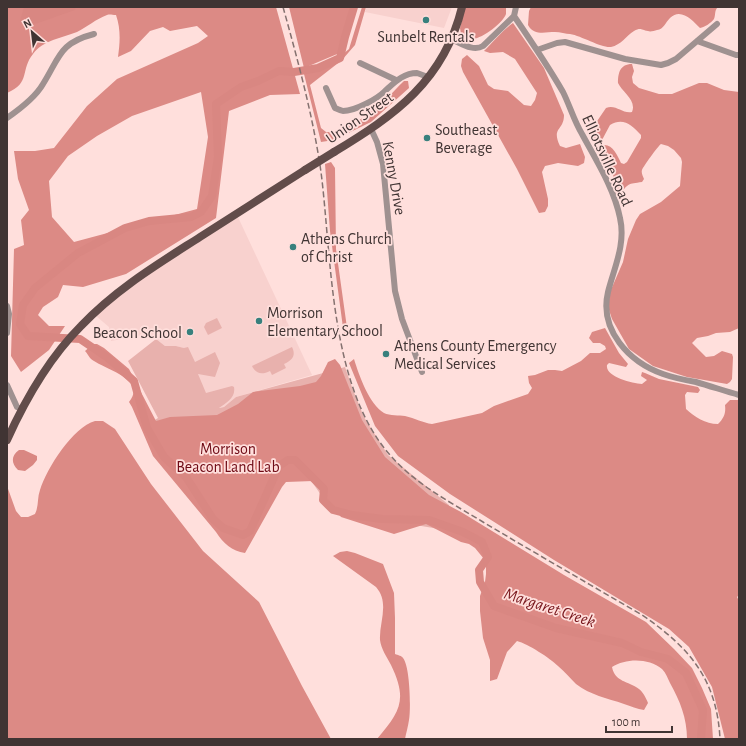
<svg xmlns="http://www.w3.org/2000/svg" width="746" height="746" font-family="'Alegreya Sans',sans-serif">
<style>
.built{fill:#f8d1ce}
.green{fill:#e8b1ad}
.forest{fill:#dc8a85;fill-rule:evenodd}
.water{fill:#d98782}
.lines{fill:none;stroke-linecap:round;stroke-linejoin:round}
.river{stroke:#d98782;stroke-width:8}
.minor{stroke:#9f9190;stroke-width:6}
.major{stroke:#624c4a;stroke-width:8}
.rail{stroke:#84716f;stroke-width:1.5;stroke-dasharray:6 3;stroke-linecap:butt}
.major-bridge{stroke:#624c4a;stroke-width:8}
.poi-dot{fill:#38807d;stroke:#ffdfdc;stroke-width:1.5}
.labels{text-anchor:middle;stroke-width:3.5;stroke-linejoin:round;paint-order:stroke}
.poi-label{font-size:16px;fill:#403433;stroke:#ffdfdc;text-anchor:start}
.street-label{font-size:16px;fill:#403433;stroke:#ffdfdc}
.park-label{font-size:16px;fill:#6f0a15;stroke:#ffdfdc}
.water-label{font-size:17px;font-style:italic;fill:#79171d;stroke:#ffdfdc}
</style>
<rect width="100%" height="100%" fill="#ffdfdc"/>
<!-- built -->
<path class="built" d="M366,7H452L444,28L365,12Z
M237,215L312,375L236,397L224,407L209,409L184,348L176,346H165L149,334L111,341L109,327L96,316L111,300Z"/>
<!-- green -->
<path class="green" d="M217,318L222,328L208,335L204,327L206,323Z
M156,339L165,346H176L184,348L188,347L195,362L215,352L220,363L215,377L198,374L206,393L232,386L234,387C236,398 226,403 219,408L224,407L236,397L345,367L353,390L364,417L388,455L449,505L451,531L332,511L310,479L145,426L158,418L128,361Z
M292,347C296,355 293,360 284,364L286,368L272,375L270,371C262,375 256,374 252,366Z"/>
<!-- forest -->
<path class="forest" d="M7,7H276L300,94L270,95L229,111L216,218L126,274L83,287L63,285L58,297L43,307L38,315L49,326H65L49,350L21,372L11,356L14,249L24,245L21,220L29,210L18,179L14,151H35L54,148L87,106L117,79L198,43L208,36L197,26L170,31L163,27L150,31L131,51L118,57C120,43 121,29 116,15C112,15 110,14 107,15C96,19 87,27 77,32C62,38 43,40 33,54C20,70 31,83 7,93ZM201,92L208,137L197,209L74,242L52,217L49,181L68,156L97,136L132,116Z
M289,7H352L342,52L304,68Z
M362,7H366L355,45L342,60L310,85L321,128L326,132C346,134 375,109 388,97C394,92 398,86 404,81H408L409,88L371,122L334,140L321,142L304,74L322,64L336,60L349,49Z
M465,7H506C506,8 506,13 506,14C503,23 483,38 473,39C469,39 465,37 461,34L460,28Z
M531,7H718C714,11 716,14 714,19C711,23 705,27 700,28C693,21 681,7 670,18C665,23 664,29 657,30C654,31 650,32 648,31C641,30 641,27 634,31C626,36 621,45 611,47C601,48 582,36 570,34C566,34 560,32 555,32C545,32 534,36 528,25L529,11Z
M513,23L544,68L564,115C564,131 551,127 560,146L566,148L580,144L585,157L584,163L578,166L558,163L545,166L542,172L548,199V206L545,212L539,213L517,169L463,72L461,66L462,59L467,55L479,66L488,85L494,89L508,91L524,105L531,106L535,100L537,93L515,59L503,52L490,53L484,51C492,43 504,29 513,23Z
M632,64L634,71L632,77L633,83L639,88L659,94H672L699,83H707L724,90L739,92V328L730,332L716,333L708,336L697,338L692,343L706,357L714,356L722,351L732,354L733,357L732,379L730,382L727,384L687,377L653,366L629,349L612,319L608,307L610,292L623,262L628,239L636,220L640,214L661,202L680,186L682,162L681,158L674,150L668,146L661,144C658,146 643,167 642,170C641,173 643,176 644,179L642,182C628,184 628,183 620,195L616,194L615,191L613,174L600,151L603,145C613,144 617,155 621,163L624,164L627,162L641,138V135C632,125 623,117 610,125L602,140C595,142 591,137 591,130L606,108C616,104 622,114 632,112C637,100 622,92 618,83C618,73 620,64 632,64Z
M331,162L335,168L336,249L348,335H344L330,231L325,164Z
M605,328L619,353L628,364L626,367L609,363L607,365C605,377 632,383 642,384L647,380L641,376L642,372L645,373L659,379L698,387L700,390L698,393L687,392L685,395L686,409C695,417 705,424 718,424C724,418 726,413 725,405L730,400H739V595L737,597L739,601V739H725L712,687L689,647L669,629L554,560L450,494L398,456L375,426L349,363L354,359C359,375 369,404 384,413C390,416 399,415 405,416C415,418 423,423 432,424L482,413L494,406L528,394L532,388L529,383L528,376L535,375L548,370H555L562,371L581,361L590,353H600L606,349L605,346L600,343H593L589,338L592,332Z
M93,344H97L104,348L129,369L156,421L170,417L217,415L238,404L253,392L300,386L316,382L321,376L328,362L335,359L340,365L362,420L385,457L429,495L461,512L564,575L646,622L674,649L692,668L702,688L711,709L713,739H687C687,718 680,701 670,683C668,679 666,673 662,669C649,658 626,658 612,667C615,682 628,681 639,689C643,692 646,698 648,703L644,710C637,709 631,706 624,704C607,698 590,695 576,684C570,678 565,672 558,666C550,658 528,644 517,641L507,652L497,679L490,681V660L483,638L480,611V596L485,582L486,574V567L484,559L475,548L469,544L461,542L426,524L394,534L341,517L313,481L286,482L282,487L245,553C232,551 223,543 216,532L153,456L132,407L129,402C148,379 103,369 91,359C89,357 87,353 85,351Z
M95,421H103L115,429L151,484L203,551L259,602L302,686L331,739H7V486L16,511L21,517H28L35,514C39,506 37,498 40,490C47,468 73,427 95,421Z
M347,551L355,553L383,564L394,593L395,618V654C398,655 402,656 403,658C410,666 411,709 409,720C408,727 406,733 405,739H377C400,712 408,700 391,665C387,657 381,649 380,640C379,622 390,603 376,587L333,556L340,552Z"/>
<!-- water -->
<path class="water" d="M24,7H76L75,10L38,23L25,26L20,21Z
M19,450H24L37,456V460L33,465L25,471L18,470C11,463 11,456 19,450Z"/>
<g class="lines">
<!-- river -->
<path class="river" d="M354,7L345,37L340,58L318,68L294,72L279,71L258,81L241,87L216,104L218,157L212,196L201,212L191,217L149,221L125,228L78,253L35,288L23,305L20,324L28,336L80,339L108,358L134,381L147,428L164,457L186,477L213,519L223,528L243,535L250,531L279,466L288,460H295L324,489L323,500L333,510L352,515L382,519L429,520L463,532L482,542L488,557L479,570L480,582L494,606L556,628L622,643L641,652L668,659L686,673L703,710L701,739"/>
<!-- minor -->
<path class="minor" d="M514,16C531,41 548,66 563,92C570,106 574,121 582,134C596,160 614,188 620,218C626,244 614,268 608,292C599,330 629,362 663,374C674,378 685,380 696,382C710,386 725,391 739,395
M514,16L516,7
M451,39C461,43 473,52 483,46L514,16
M697,41L736,55H739
M537,50L557,43L565,42L625,59L661,65L668,63L676,59L717,24
M360,63L396,80
M326,88L335,108C337,109 340,110 343,111C355,111 377,99 385,91C394,83 403,73 417,73C420,74 425,76 428,77
M7,118C20,109 35,98 43,84C60,57 59,43 94,34
M371,129L377,142L383,164L395,291L402,319L422,372
M7,306L9,314L7,333
M7,385L17,407L22,409"/>
<!-- major -->
<path class="major" d="M334,152C395,115 444,81 462,7
M7,440C26,398 49,358 81,326C116,289 158,264 200,237C235,215 270,192 305,170"/>
<!-- rail -->
<path class="rail" d="M283,7C298,61 313,116 321,172C332,258 329,386 390,455C415,484 450,502 483,522C535,553 589,584 642,615C689,647 717,679 720,739"/>
<!-- major-bridge -->
<path class="major-bridge" d="M305,170L334,152"/>
</g>
<!-- markers -->
<g class="poi-dot">
<circle cx="426" cy="20" r="4"/>
<circle cx="427" cy="138" r="4"/>
<circle cx="293" cy="247" r="4"/>
<circle cx="259" cy="321" r="4"/>
<circle cx="190" cy="332" r="4"/>
<circle cx="386" cy="354" r="4"/>
</g>
<g class="labels">
<!-- poi labels -->
<g class="poi-label">
<text x="426" y="42" text-anchor="middle">Sunbelt Rentals</text>
<text x="435" y="135">Southeast<tspan x="435" dy="18">Beverage</tspan></text>
<text x="301" y="244">Athens Church<tspan x="301" dy="18">of Christ</tspan></text>
<text x="267" y="318">Morrison<tspan x="267" dy="18">Elementary School</tspan></text>
<text x="182" y="338" text-anchor="end">Beacon School</text>
<text x="394" y="351">Athens County Emergency<tspan x="394" dy="18">Medical Services</tspan></text>
</g>
<!-- street labels -->
<g class="street-label">
<text transform="translate(359 117) rotate(-35)" y="6">Union Street</text>
<text transform="translate(608 160) rotate(65)" y="6">Elliotsville Road</text>
<text transform="translate(395 178) rotate(80)" y="6">Kenny Drive</text>
</g>
<!-- park labels -->
<g class="park-label">
<text x="228" y="454">Morrison<tspan x="228" dy="18">Beacon Land Lab</tspan></text>
</g>
<!-- water labels -->
<g class="water-label">
<text transform="translate(550 607) rotate(18)" y="6">Margaret Creek</text>
</g>
</g>
<!-- border -->
<rect width="746" height="746" fill="none" stroke="#403433" stroke-width="16"/>
<!-- north arrow -->
<g transform="translate(32 32) rotate(332)" stroke="#ffdfdc" stroke-width="3" paint-order="stroke">
<path d="M0-3L7 15L0 10L-7 15Z" fill="#403433"/>
<text y="-6" font-size="11" font-weight="bold" text-anchor="middle" fill="#403433">N</text>
</g>
<!-- scale -->
<path d="M606 726v6h66v-6" fill="none" stroke="#403433" stroke-width="2"/>
<text x="612" y="726" font-size="12" fill="#403433" stroke="#ffdfdc" stroke-width="3" paint-order="stroke">100 m</text>
</svg>
